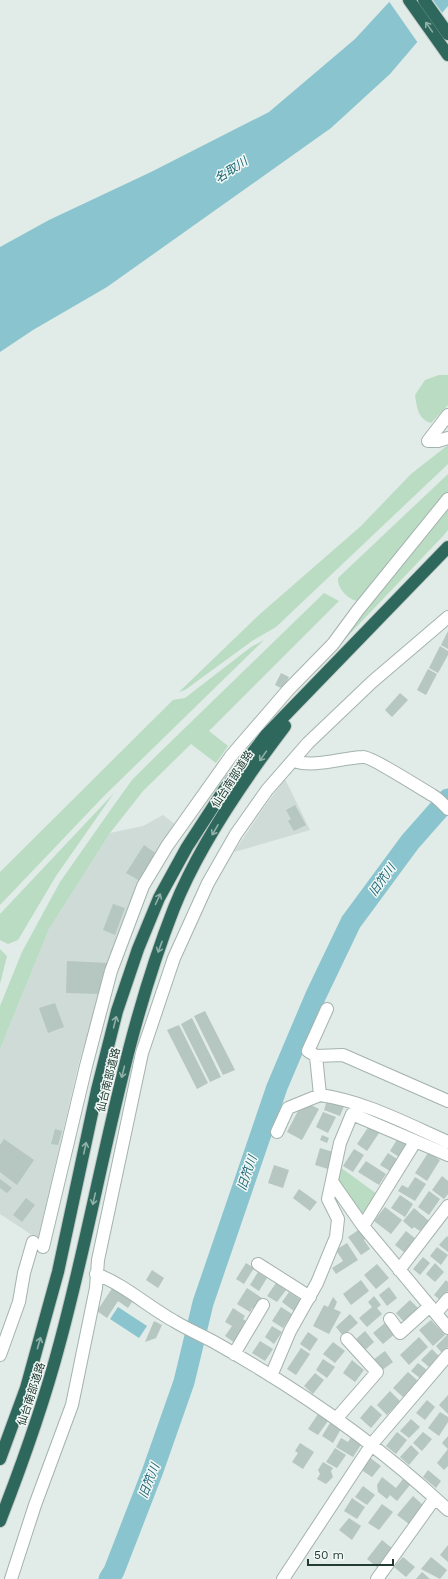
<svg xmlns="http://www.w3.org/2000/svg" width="448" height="1579" font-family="'Work Sans','Noto Sans JP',sans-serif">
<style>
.built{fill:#cfdbd6}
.green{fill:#badcc3}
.water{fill:#8ac5cf}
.pier{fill:#e1ebe7}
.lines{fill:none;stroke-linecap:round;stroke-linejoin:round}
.river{stroke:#8ac5cf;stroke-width:21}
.building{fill:#b6c6c0}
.street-casing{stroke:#a4b3ae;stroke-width:14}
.highway-casing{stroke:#c1c8c6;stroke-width:14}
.street{stroke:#fff;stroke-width:12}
.highway{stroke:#2e675b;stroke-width:12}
.oneway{stroke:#90b0a8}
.labels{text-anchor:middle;stroke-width:3;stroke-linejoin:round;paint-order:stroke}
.street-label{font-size:11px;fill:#223c35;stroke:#f1f8f5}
.water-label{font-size:12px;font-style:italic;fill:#1e6776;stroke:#f1f8f5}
</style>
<rect width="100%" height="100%" fill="#e1ebe7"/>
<!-- built -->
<path class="built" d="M285,779L310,830L234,852L265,806Z
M163,815L176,825L97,1005L79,1062L38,1239L0,1214V1049L49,929L110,833L143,826Z"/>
<!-- green -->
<path class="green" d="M439,375H448V405L431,423C418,419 417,408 415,395L425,380Z
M448,445V464L276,627L252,641L185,690L179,692L260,614L361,526L411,474Z
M448,474V495L358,601C348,600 337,588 338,578Z
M448,505V530L444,535L343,641L380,590Z
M324,593L339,601L209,731L228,746L216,763L191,744L143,791L110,833L49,929L0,1049V1006L22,952L60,882L114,805L132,780L155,757Z
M264,640L104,796L0,905V872L173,700L185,698L251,647Z
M114,793L56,876L18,940L8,944L0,940V914Z
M0,949L7,956L0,984Z
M340,1167L377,1194L364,1215L335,1183Z"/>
<!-- water -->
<path class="water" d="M391,0H448V6L390,74L331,128L107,287L33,330L0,352V247L49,220L151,172L269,112L355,39Z
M118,1307L147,1326L139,1338L110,1319Z"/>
<!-- pier -->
<path class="pier" d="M388,0H433L443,14L418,43Z"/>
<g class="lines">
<!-- river -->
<path class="river" d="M109,1579L114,1571L152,1473L184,1382L203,1303L277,1087L316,995L351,922L410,842L448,799"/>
</g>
<!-- building -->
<path class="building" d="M448,631V649L441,645Z
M440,646L448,651V655L438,673L429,668Z
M428,669L437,674L426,695L417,690Z
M281,673L289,677L283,689L275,685Z
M400,693L408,700L392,717L385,710Z
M295,805L306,825L294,831L288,821L291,819L286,810Z
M144,845L157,854L140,881L126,873Z
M113,904L125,908L115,935L103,930Z
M67,961L108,963L101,994L66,993Z
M55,1003L64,1027L48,1033L39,1008Z
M205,1011L235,1070L223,1075L194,1016Z
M192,1018L221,1077L210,1082L181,1024Z
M179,1025L208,1083L197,1089L167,1030Z
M327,1100L344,1106L340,1116L324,1110Z
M311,1105L319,1109L302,1140L287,1132L299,1109Z
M323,1112L336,1117L328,1133L316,1127Z
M369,1126L379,1133L367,1151L357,1144Z
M55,1129L62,1131L58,1145L51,1144Z
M322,1135L329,1138L327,1143L320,1140Z
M398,1138L407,1144L399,1157L390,1151Z
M4,1139L34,1160L17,1185L0,1172V1145Z
M320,1148L333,1152L328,1169L315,1165Z
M354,1149L364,1155L353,1172L343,1166Z
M388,1153L397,1159L390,1171L380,1165Z
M428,1153L440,1160L427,1181L415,1173Z
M366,1161L386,1174L379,1185L358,1172Z
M274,1165L289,1170L283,1188L268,1183Z
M442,1176L448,1181V1194L444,1199L432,1190Z
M415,1177L426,1184L415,1201L398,1191L402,1185L408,1188Z
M0,1179L12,1188L7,1193L0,1188Z
M299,1189L317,1202L310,1211L293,1198Z
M429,1191L440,1199L429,1215L418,1207Z
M400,1195L413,1204L405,1217L391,1208Z
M26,1198L35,1205L22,1222L13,1215Z
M385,1207L402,1220L391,1234L374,1221Z
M414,1208L429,1221L420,1231L414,1227L412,1229L403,1221Z
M360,1229L366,1237L364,1240L370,1249L361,1255L348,1237Z
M406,1231L416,1239L405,1253L395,1245Z
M447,1236L448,1237V1252L439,1245Z
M347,1243L358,1260L336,1274L332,1268L343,1261L336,1250Z
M437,1247L448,1255L441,1265L430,1256Z
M423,1257L430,1263L420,1275L413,1269Z
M246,1263L254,1268L244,1284L236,1279Z
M435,1263L444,1272L435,1282L426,1274Z
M377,1264L389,1278L376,1289L364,1275Z
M152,1270L164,1278L158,1288L146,1280Z
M258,1272L267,1278L259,1291L250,1285Z
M361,1280L369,1291L351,1305L343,1294Z
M446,1280L448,1282V1291L440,1300L434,1295Z
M276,1283L286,1290L277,1302L267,1296Z
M113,1287L133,1300L128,1308L118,1301L107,1318L97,1311Z
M389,1287L397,1298L387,1306L379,1295Z
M247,1288L262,1298L255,1310L252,1308L250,1312L237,1304Z
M289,1292L301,1300L294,1311L282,1302Z
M374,1296L381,1305L377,1308L382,1314L367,1327L359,1318L372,1307L368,1302Z
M333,1297L337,1302L334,1309L341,1312L329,1334L313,1326L324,1305L328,1307Z
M410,1300L419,1309L404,1322L396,1313Z
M281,1307L292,1314L283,1328L272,1321Z
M233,1308L245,1316L243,1319L246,1321L243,1325L246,1326L235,1343L225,1336L232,1326L225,1322Z
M350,1314L358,1323L343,1336L336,1327Z
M431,1320L445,1335L433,1346L419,1330Z
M154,1321L162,1325L156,1338L145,1342Z
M386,1322L396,1333L383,1344L373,1333Z
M272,1326L282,1332L274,1344L265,1337Z
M365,1331L374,1342L364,1351L355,1340Z
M308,1332L318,1339L310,1351L300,1344Z
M448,1334V1347L442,1353L436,1346Z
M419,1337L428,1347L409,1365L400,1355Z
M260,1341L273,1349L265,1361L252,1353Z
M333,1342L345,1351L335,1363L323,1354Z
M301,1348L310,1354L296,1375L287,1369Z
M432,1349L439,1356L429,1367L421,1360Z
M385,1351L393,1362L381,1371L373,1360Z
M323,1359L335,1367L327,1378L316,1370Z
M352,1360L364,1370L355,1382L343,1373Z
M418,1363L427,1370L420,1378L411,1371Z
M408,1372L418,1381L403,1397L393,1388Z
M315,1373L324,1380L313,1394L304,1386Z
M390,1391L400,1401L387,1415L377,1405Z
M448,1395V1414L439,1405Z
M427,1400L435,1407L425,1420L416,1413Z
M371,1405L382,1415L371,1428L360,1418Z
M440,1412L448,1417V1422L439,1436L428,1428Z
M318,1414L328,1421L318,1435L308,1429Z
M411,1419L420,1427L409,1438L400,1431Z
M330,1423L341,1429L333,1443L322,1436Z
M397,1432L407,1440L396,1454L386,1446Z
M423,1432L432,1439L422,1451L413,1443Z
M353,1434L364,1440L353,1457L336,1447L341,1438L348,1442Z
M448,1436V1466L444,1470L437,1463L448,1449L442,1443Z
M300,1443L314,1452L303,1469L292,1462L298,1453L295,1451Z
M411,1445L419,1453L409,1465L400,1457Z
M335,1448L346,1455L337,1468L326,1462Z
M369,1457L381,1466L372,1477L360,1469Z
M323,1462L333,1468L331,1471L333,1477L326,1484L317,1479L320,1474L318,1470Z
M428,1470L441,1481L436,1488L423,1477Z
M382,1477L396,1488L403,1479L410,1485L397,1501L390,1495L387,1499L378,1492L377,1485Z
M363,1486L375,1495L367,1505L355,1497Z
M413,1496L424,1506L409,1524L397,1515Z
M352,1498L365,1507L357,1519L344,1511Z
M382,1504L393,1512L379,1530L368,1523Z
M349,1518L361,1526L352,1540L339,1530Z
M382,1540L393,1549L378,1568L367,1559Z
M448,1545V1562L440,1555Z
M403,1557L415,1567L406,1577L394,1567Z
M431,1557L447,1570L440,1579L421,1569Z
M422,1572L430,1579H416Z"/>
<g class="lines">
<defs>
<path id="street" d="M448,415L428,441H438L448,438
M293,761C316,768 340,758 363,757C370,756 422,789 432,795C438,798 443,804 448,809
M316,1056L308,1051L327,1009
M448,1101L343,1055L316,1056L320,1095C364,1101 407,1124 448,1142
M277,1132L288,1108L320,1095
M333,1183L363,1226L448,1328
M363,1226L415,1142
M43,1247L86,1066L111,971L143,886L167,846L231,756L288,690L333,644L358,610L448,499
M258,1264L310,1297
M399,1270L448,1206
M96,1274C125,1285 147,1306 174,1321C187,1329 201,1335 214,1342C298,1389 378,1444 448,1510
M436,1313L448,1299
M390,1319L400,1333L430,1306
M234,1354L263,1305
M0,1355L19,1302L24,1273L33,1242
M271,1376L290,1331L317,1283L336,1237L338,1219L328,1199L340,1143L352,1114L448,1155
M336,1419L377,1372L347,1339
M11,1579L35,1505L72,1405L96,1288L98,1260L142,1053L174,958L208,883L236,834L267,790L308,743L372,682L448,617
M283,1579L372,1444L448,1355
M377,1579L435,1498"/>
<path id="highway" d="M409,0L448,55
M424,0L448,34
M0,1459L26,1388L58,1272L97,1090L117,1011L138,949L159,898L187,847L224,790L266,735L448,547
M0,1521C23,1462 44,1403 60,1342C99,1198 119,1048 174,908C199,845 244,780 285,726"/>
</defs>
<!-- street casing -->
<use href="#street" class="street-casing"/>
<!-- highway casing -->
<use href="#highway" class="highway-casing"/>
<!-- street -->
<use href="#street" class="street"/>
<!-- highway -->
<use href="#highway" class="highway"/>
</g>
<!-- one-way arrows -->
<defs><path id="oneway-shaft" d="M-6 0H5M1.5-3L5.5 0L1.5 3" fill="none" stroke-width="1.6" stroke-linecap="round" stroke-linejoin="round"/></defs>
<g class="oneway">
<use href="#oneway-shaft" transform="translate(429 27) rotate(-125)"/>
<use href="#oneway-shaft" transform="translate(263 756) rotate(125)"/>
<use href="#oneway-shaft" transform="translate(215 830) rotate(120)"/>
<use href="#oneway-shaft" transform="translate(158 899) rotate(-65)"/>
<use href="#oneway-shaft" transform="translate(160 947) rotate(110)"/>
<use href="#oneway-shaft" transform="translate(115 1022) rotate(-76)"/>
<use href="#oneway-shaft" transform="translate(123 1072) rotate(104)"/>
<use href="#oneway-shaft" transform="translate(85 1148) rotate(-78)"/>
<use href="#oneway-shaft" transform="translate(94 1199) rotate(103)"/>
<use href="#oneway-shaft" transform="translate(39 1343) rotate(-74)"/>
</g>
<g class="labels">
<!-- street labels -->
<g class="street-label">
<text transform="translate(232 779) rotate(-57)" y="4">仙台南部道路</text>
<text transform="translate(108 1080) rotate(-76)" y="4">仙台南部道路</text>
<text transform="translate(31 1394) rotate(-72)" y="4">仙台南部道路</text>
</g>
<!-- water labels -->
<g class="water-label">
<text transform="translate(231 170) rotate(-33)" y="4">名取川</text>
<text transform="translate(382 880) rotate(-54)" y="4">旧笊川</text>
<text transform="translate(247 1173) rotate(-71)" y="4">旧笊川</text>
<text transform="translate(149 1481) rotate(-69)" y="4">旧笊川</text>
</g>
</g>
<!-- scale -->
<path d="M308 1559v6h85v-6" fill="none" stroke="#223c35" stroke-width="2"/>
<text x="314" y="1559" font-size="12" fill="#223c35" stroke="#f1f8f5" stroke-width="3" paint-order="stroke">50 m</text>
</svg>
